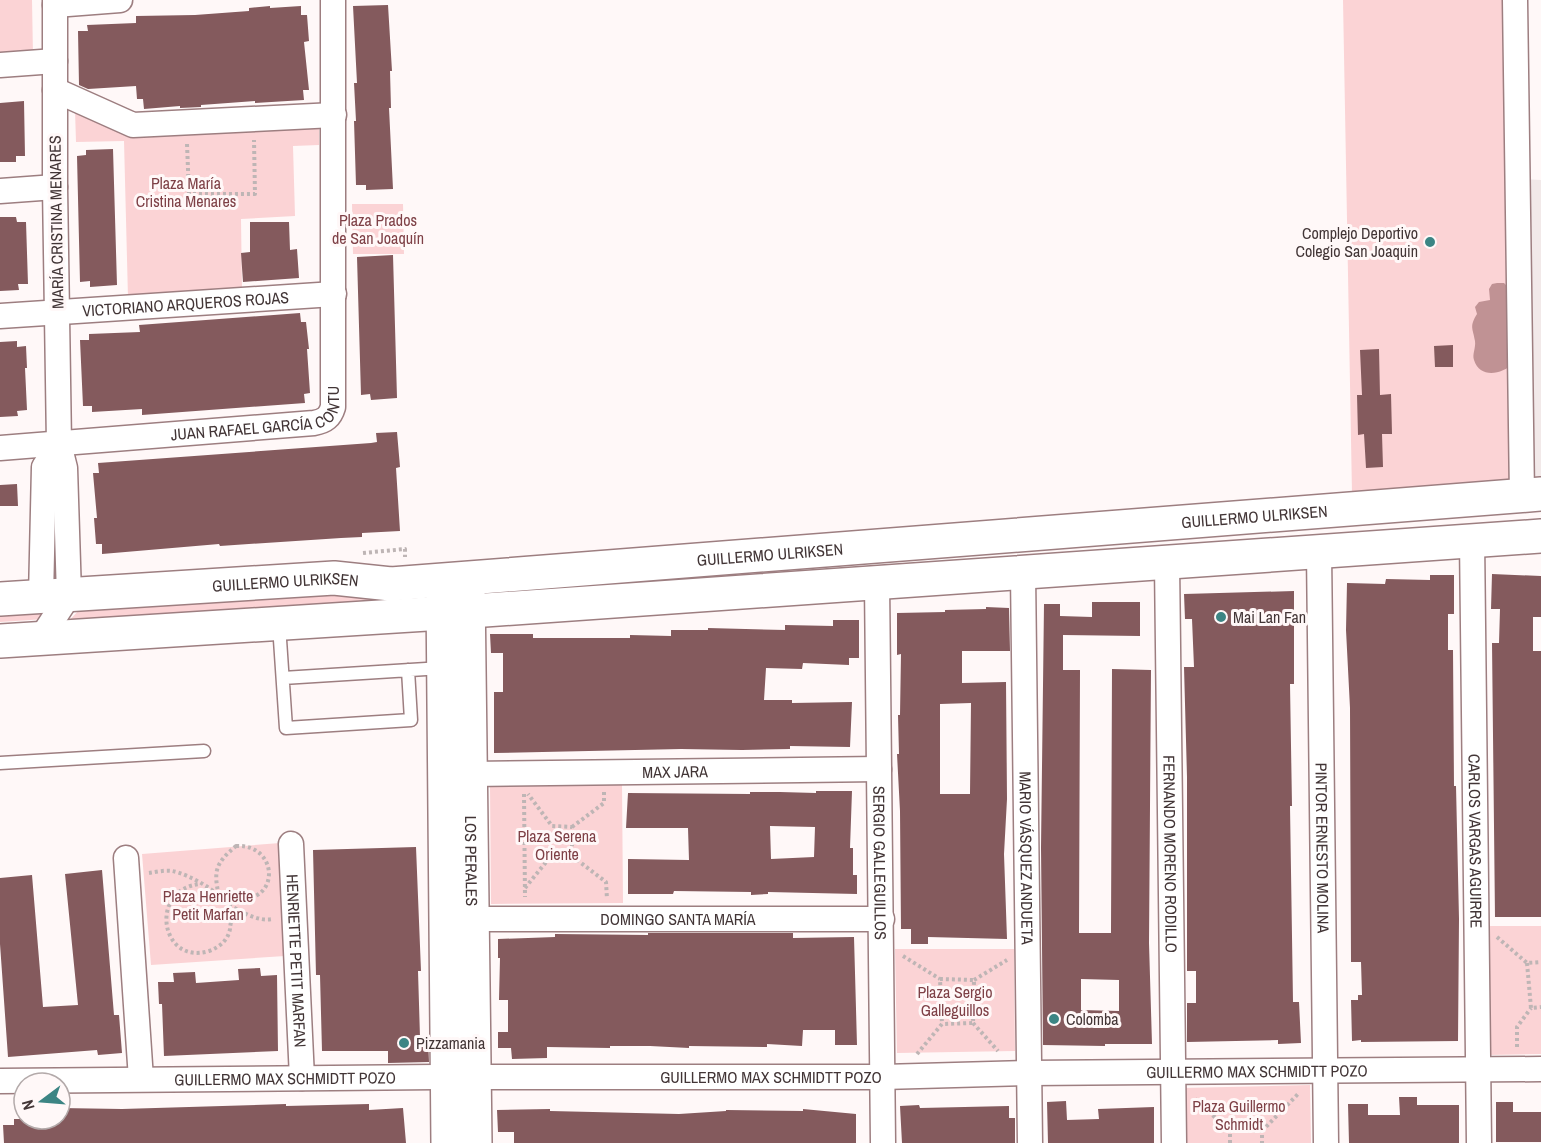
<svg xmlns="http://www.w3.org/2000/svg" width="1541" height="1143" font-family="'Archivo Narrow',sans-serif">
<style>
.built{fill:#f2e9e9}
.green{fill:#fbd3d5}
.water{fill:#c09294}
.building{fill:#845a5d;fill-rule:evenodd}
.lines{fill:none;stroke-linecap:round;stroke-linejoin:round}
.service-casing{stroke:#9d7e80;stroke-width:15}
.minor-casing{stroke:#9d7e80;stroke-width:27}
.secondary-casing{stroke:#9d7e80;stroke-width:36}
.path{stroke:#beb5b5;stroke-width:4;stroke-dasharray:3 3;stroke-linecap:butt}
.service{stroke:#fff;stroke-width:12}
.minor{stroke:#fff;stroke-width:24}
.secondary{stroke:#fff;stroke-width:33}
.poi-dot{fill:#3c8584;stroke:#fff8f8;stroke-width:2}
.labels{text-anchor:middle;stroke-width:6;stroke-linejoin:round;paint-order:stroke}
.park-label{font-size:16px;fill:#7e4046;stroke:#fff8f8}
.street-label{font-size:16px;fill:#423536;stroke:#fff8f8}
.poi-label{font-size:16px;fill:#423536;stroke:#fff8f8;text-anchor:start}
</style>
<rect width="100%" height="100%" fill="#fff8f8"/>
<!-- built -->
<path class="built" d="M1523,179L1541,180V487L1529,488Z"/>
<!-- green -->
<path class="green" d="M0,0H32L33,56L0,58Z
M1343,0H1508L1516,483L1352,494Z
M75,110L319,126V145L293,146L295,216L241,219L242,289L128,298L124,141L76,142Z
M352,204H403L404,254H353Z
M310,591L433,598L62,628L81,608Z
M50,610L45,619L0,622V613Z
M622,783L623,903L491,904L490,786Z
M280,843L285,956L151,965L142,854Z
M1485,926H1541V1054L1488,1055Z
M895,949H1014L1015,1051L897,1053Z
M1310,1085L1311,1143H1181L1182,1088Z"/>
<!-- water -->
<path class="water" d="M1497,283H1504L1510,289V299L1506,308L1512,318L1513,364C1502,374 1480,379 1474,360C1472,354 1476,348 1475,341C1473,328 1469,327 1477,314L1475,307L1479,302L1490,300L1489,289L1492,284Z"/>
<!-- building -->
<path class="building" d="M388,5L392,71H390L391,108H389L393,189L366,190V185H356L354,121H356L354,83H357L353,6Z
M270,6V8L301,6V15H307L309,41L304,42L309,90H303L304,100L255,103V101L201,105V107L180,108V106L144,109L143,99H137L136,86L88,89L79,85L78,31H88L87,25L136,23V16L195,15L249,11V8Z
M24,101L25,156H16V162H0V103Z
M113,149L117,285L90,287V281L80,282L77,156L86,155V150Z
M0,217H16L17,222H26L28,284H18L19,290L0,291Z
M250,222H289L290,250L297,249L299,278L243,282L241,253L250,252Z
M393,255L397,398L371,400L370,394L361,395L357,257Z
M300,313L301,322H306L309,349H307L310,393L304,394L305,403L142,415V409L92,412V406H83L80,340H89V334L140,332L139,325Z
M17,341V347L26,346L27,368H25L27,410L17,411L18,416L0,417V342Z
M1453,345V367H1435L1434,346Z
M1379,349L1380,395L1391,394L1392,434H1382L1383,467L1366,468L1364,434L1358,435L1357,395H1362L1360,350Z
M397,432L400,467L396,468L400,531L362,533V537L341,538L220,546L219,544L102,554V544H96L94,518H97L93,473H99L98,463L371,443L377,442L376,433Z
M17,484L18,506H0V485Z
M1492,574L1541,576V617H1533V651H1541V917H1495L1492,643H1499L1500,609H1491Z
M1430,575H1454V614H1448V650H1453L1454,786H1456L1459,919L1458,1041L1361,1042V1040L1352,1041L1351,1000H1358V995H1362L1361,962H1351L1350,708L1346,630L1347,583L1385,584L1386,579L1430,580Z
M1294,591V684H1290L1292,806H1290L1293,1002H1299L1301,1043L1278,1044V1040L1187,1042V1003H1196V971H1187V777L1184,667H1194L1192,619H1185L1184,594Z
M1092,602H1140V636L1063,635V670H1080L1079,933H1111L1112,669L1151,670L1149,943L1152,1044H1105V1046L1043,1045L1041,848L1044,604H1060V616L1092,617ZM1081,979L1119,980V1011L1081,1010Z
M986,607L1009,608L1010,651H962V683L1006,682L1007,799L1004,854L1007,939L928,937V944H911V929H901L900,811L897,754H899L898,715H900L901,654L897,655V613L945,612V610L986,609ZM971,703L970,794H940V704Z
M833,620H859V658H849V665L803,663L802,669L766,668L764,700H792V703L852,702L850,747L790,746V749L742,750L681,749L494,753V692H503V653H491L490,634H533V638H630V635L671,636V630H708V628L785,630V625L833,626Z
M816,791H852L850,848H853V875H857V894L768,892V894L751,895V892L674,891L673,894H628V859L689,860L688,828H626L628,793L750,794V792H780L816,793ZM770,826L815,827L814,857L771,859Z
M416,847L421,971H418L420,1037L428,1036L429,1062L388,1063V1051H322L320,975H316L313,850Z
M102,870L114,1015H119L122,1053L98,1055L97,1050L8,1057L0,944V878L32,875L43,1007L78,1005L65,874Z
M648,933H793V938L854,937L857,1045H835V1030H803L802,1046L767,1044V1047L689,1046V1048L650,1046H610V1048L547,1047V1058L512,1059L511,1048H498V1032H508V1000H499L500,958H498V939L555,937V934L648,935Z
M260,968L261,976L277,975L278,1051L164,1056L162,1004H159L158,982H174L173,973L195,972L196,983L239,980L238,969Z
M1399,1097H1417V1105H1459V1143H1349L1348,1104H1368V1115H1400Z
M1066,1101L1067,1120L1099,1119L1098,1109L1154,1107V1143H1048L1047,1102Z
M1496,1102H1513V1112H1541V1142H1496Z
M286,1104V1106L369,1104V1110L403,1108L406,1143H4L3,1125H14V1119H60V1108L122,1109Z
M919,1105L920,1108L1009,1106V1118H1015V1143H902L900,1106Z
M550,1109V1111L679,1114L726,1111V1110L803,1111V1109L856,1114V1143H514V1132H498L497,1110Z"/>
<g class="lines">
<defs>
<path id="service" d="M279,625L286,728L411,720L408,670
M283,678L442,668
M0,763L204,751"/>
<g id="minor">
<path d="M1515,0L1522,496"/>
<path d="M55,5L120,0"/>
<path d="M0,65L55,61"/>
<path d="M55,90L133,125L334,115"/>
<path d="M0,191L55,187"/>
<path id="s1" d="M0,316L334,294"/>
<path id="s2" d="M0,448L314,423C325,421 330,417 333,407V0"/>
<path id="s3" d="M1472,539L1479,1143"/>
<path id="s4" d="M1319,552L1326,1143"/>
<path id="s5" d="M1167,563L1174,1143"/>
<path id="s6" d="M1023,573L1030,1143"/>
<path id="s7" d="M877,583L883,1143"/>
<path d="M41,597L44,467L59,444"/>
<path d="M41,638L69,595L65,468L59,444L55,187V0"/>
<path id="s8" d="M471,774L879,769"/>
<path id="s9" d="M291,844L302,1078"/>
<path d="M126,858L141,1079"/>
<path id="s10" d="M472,919H882"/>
<path id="s11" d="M0,1081L436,1077H883L1029,1073L1541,1069"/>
</g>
<g id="secondary">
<path id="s12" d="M468,589L475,1143"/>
<path d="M443,593L448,1143"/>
<path id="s13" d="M0,599L334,578L391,584L1541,494"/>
<path d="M0,641L443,613L1541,536"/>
</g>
</defs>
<!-- service casing -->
<use href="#service" class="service-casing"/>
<!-- minor casing -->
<use href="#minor" class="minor-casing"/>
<!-- secondary casing -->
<use href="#secondary" class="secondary-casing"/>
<!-- path -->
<path class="path" d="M187,144L189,194H255L254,140
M363,553L405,549V557
M524,794L525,897
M572,827L604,803V792
M236,846C282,843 283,916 219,896C213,870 216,863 236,846Z
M572,856L606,882L607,899
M149,873C156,872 164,870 172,871C189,874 230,896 232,915C232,919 230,925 230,929C228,940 220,947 209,951C160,966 148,888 201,884
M525,888L551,856H572V827L552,826L528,794
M229,905C242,912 258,922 273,919
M1497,937L1527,963L1541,962
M903,956L940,979
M1527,963L1531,1008L1541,1007
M974,980L1007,960
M973,1023L998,1051
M1517,1047V1027L1531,1008
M917,1054L942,1024L940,979L974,980L973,1023L942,1024
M1195,1099L1230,1131
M1262,1131L1299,1093
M1230,1143V1131H1262V1143"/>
<!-- service -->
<use href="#service" class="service"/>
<!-- minor -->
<use href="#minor" class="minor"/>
<!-- secondary -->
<use href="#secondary" class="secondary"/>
</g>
<!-- markers -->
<g class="poi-dot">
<circle cx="1430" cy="242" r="6"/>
<circle cx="1221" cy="617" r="6"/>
<circle cx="1054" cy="1019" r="6"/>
<circle cx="404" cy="1043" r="6"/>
</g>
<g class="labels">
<!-- park labels -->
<g class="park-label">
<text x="186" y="189">Plaza María<tspan x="186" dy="18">Cristina Menares</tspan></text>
<text x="378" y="226">Plaza Prados<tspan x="378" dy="18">de San Joaquín</tspan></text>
<text x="557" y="842">Plaza Serena<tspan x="557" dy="18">Oriente</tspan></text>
<text x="208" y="902">Plaza Henriette<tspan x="208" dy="18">Petit Marfan</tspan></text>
<text x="955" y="998">Plaza Sergio<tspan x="955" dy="18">Galleguillos</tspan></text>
<text x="1239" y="1112">Plaza Guillermo<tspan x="1239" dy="18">Schmidt</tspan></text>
</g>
<!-- street labels -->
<g class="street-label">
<text transform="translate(56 222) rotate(-91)" y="6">MARÍA CRISTINA MENARES</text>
<text dy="6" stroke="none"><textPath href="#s1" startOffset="186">VICTORIANO ARQUEROS ROJAS</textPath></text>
<text dy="6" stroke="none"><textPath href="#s2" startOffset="267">JUAN RAFAEL GARCÍA CONTU</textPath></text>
<text dy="6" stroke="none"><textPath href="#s13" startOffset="1258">GUILLERMO ULRIKSEN</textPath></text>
<text dy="6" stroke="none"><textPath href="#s13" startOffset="772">GUILLERMO ULRIKSEN</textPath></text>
<text dy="6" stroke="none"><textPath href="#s13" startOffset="286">GUILLERMO ULRIKSEN</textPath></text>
<text dy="6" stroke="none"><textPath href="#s8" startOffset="204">MAX JARA</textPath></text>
<text dy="6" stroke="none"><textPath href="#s3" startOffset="302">CARLOS VARGAS AGUIRRE</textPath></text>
<text dy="6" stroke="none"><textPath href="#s4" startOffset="296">PINTOR ERNESTO MOLINA</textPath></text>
<text dy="6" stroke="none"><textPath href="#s5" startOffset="291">FERNANDO MORENO RODILLO</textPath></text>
<text dy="6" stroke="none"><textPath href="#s6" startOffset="285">MARIO VÁSQUEZ ANDUETA</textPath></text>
<text dy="6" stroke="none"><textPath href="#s12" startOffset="272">LOS PERALES</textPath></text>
<text dy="6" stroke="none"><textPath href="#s7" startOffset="280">SERGIO GALLEGUILLOS</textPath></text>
<text dy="6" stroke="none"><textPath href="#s10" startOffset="206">DOMINGO SANTA MARÍA</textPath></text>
<text dy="6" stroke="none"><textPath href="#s9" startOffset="117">HENRIETTE PETIT MARFAN</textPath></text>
<text dy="6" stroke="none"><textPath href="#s11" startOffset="1257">GUILLERMO MAX SCHMIDTT POZO</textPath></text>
<text dy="6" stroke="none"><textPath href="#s11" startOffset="771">GUILLERMO MAX SCHMIDTT POZO</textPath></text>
<text dy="6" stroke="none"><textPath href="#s11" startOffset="285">GUILLERMO MAX SCHMIDTT POZO</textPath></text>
</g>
<!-- poi labels -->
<g class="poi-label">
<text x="1418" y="239" text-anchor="end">Complejo Deportivo<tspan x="1418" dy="18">Colegio San Joaquin</tspan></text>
<text x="1233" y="623">Mai Lan Fan</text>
<text x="1066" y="1025">Colomba</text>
<text x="416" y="1049">Pizzamania</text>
</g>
</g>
<!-- north arrow -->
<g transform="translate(42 1101) rotate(254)"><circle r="28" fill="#fff8f8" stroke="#b3aaaa" stroke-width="1.5"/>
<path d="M0-4.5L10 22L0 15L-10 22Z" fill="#3c8584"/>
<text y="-9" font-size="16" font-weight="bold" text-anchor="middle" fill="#423536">N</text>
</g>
</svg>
